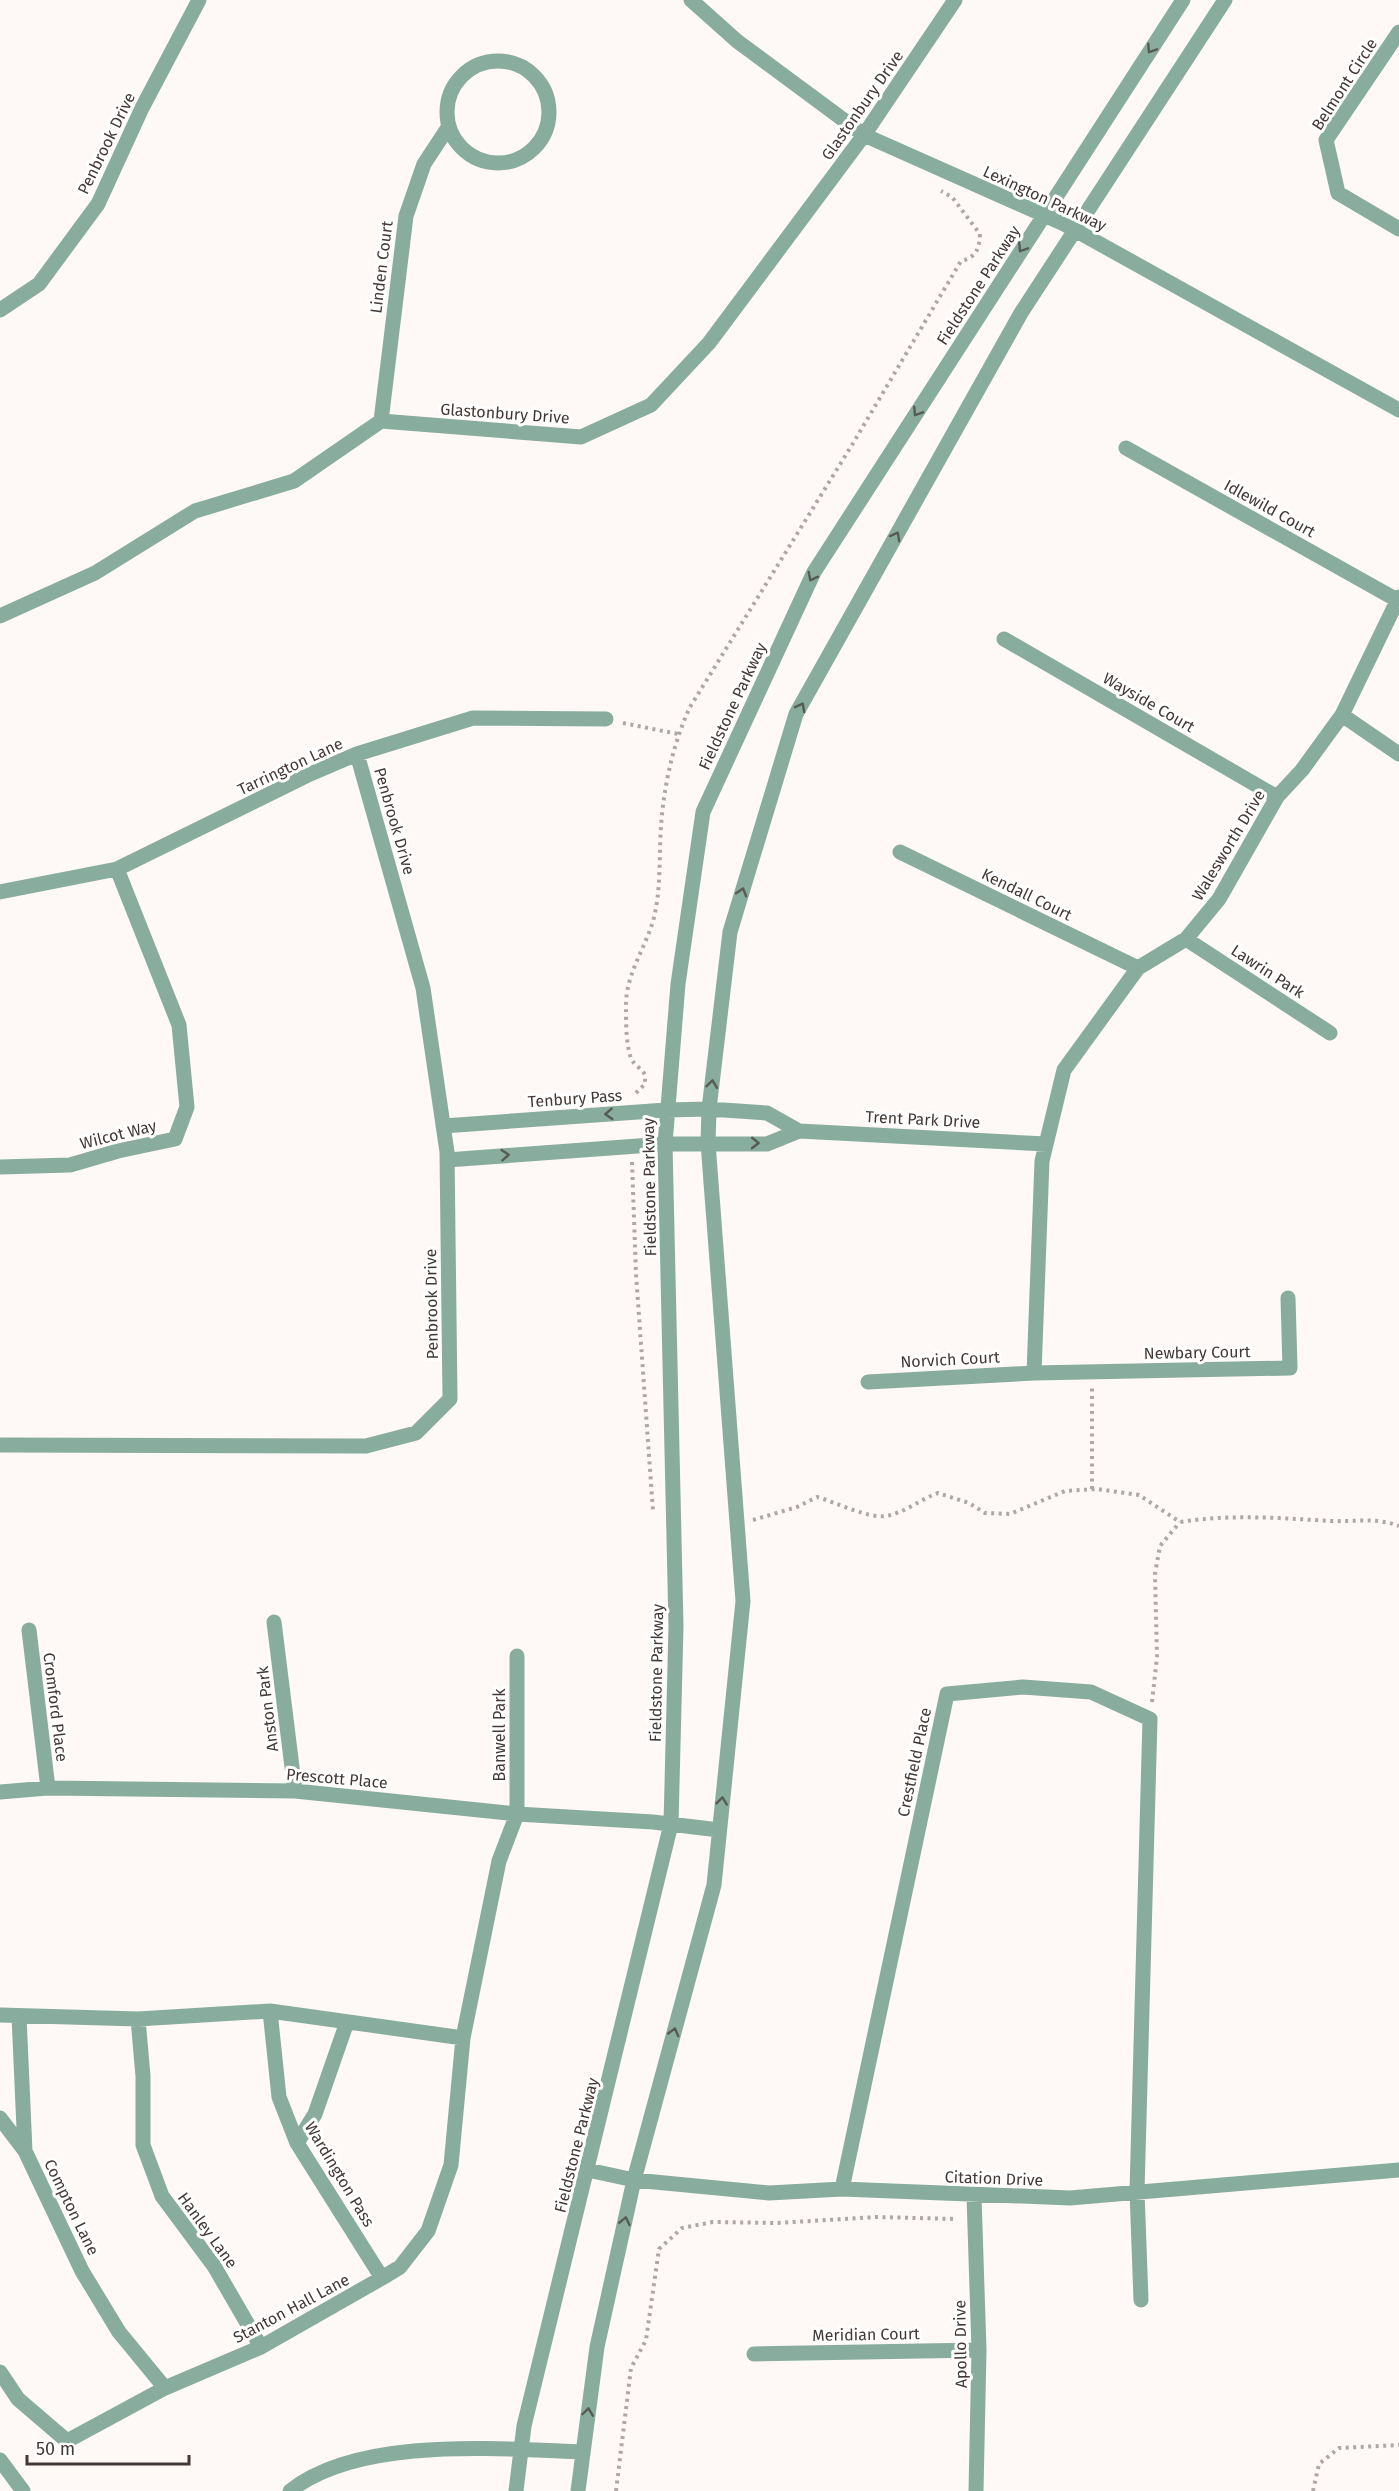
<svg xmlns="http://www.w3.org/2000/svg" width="1399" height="2491" font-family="'Fira Sans',sans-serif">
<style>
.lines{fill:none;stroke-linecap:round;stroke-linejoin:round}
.path{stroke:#afa7a5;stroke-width:4;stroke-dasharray:3 4.5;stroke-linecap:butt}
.minor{stroke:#88ac9e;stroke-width:15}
.oneway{stroke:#585b54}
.labels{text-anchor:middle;stroke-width:6;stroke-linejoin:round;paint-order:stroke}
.street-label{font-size:16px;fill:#433835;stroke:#fff}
</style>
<rect width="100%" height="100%" fill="#fef8f7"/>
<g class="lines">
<!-- path -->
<path class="path" d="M623,723L678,734
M636,1093L645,1084V1075C642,1068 634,1066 631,1058C626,1045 626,1022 626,1008C625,972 648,946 655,913C661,884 659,855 661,826C664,785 673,744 690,707L852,445L961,261C977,257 979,249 980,234L952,197L941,191
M632,1162L636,1274L653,1511
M1092,1489V1388
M753,1520L797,1507L817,1497C835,1502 869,1519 886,1516C904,1513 921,1499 938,1493L969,1503L985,1513L1010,1514L1065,1491L1097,1489L1139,1495L1180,1522C1230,1514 1280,1518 1330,1521C1354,1522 1376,1517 1399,1526
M1152,1702L1157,1657L1155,1574L1160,1546L1180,1522
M616,2491L631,2368L646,2340L659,2249L682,2228L713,2222L777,2223L877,2217L957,2219
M1313,2491L1319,2464L1339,2448L1399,2445"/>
<!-- minor -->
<path class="minor" d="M691,0L737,41L864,135L1064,224L1399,410
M1399,32L1326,140L1338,193L1399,229
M447 112a51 51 0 1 1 102 0a51 51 0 1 1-102 0Z
M0,310L39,284L98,204L142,108L199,0
M381,421L406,216L424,164L449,126
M1126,448L1397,600
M0,616L95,573L195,511L294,481L381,421L581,437L651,405L709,343L864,135L955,0
M1004,639L1277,797
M1342,715L1399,754
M900,852L1138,968
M0,892L117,869L310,774L357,754L473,718L606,719
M1186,939L1330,1033
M443,1126L666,1110L709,1109L767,1113L799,1131
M447,1160L665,1144H767L799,1131L1046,1144
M0,1167L70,1165L118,1151L175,1139L187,1107L179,1025L117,869
M1034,1373L1042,1161L1064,1070L1138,968L1186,939L1219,899L1277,797L1302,770L1342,715L1399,597
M868,1382L1034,1373L1290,1368L1288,1298
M0,1445L366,1446L416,1433L450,1399L447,1152L423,988L357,754
M274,1622L295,1791
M29,1630L48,1788
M0,1792L48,1788L295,1791L517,1814L653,1822L719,1830
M270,2011L279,2097L297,2143L382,2278
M0,2015L138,2019L270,2011L463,2038
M19,2016L25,2151L82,2271L119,2332L165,2388
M138,2019L143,2076V2145L162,2196L214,2266L261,2347
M0,2118L25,2151
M297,2143L315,2114L347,2022
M588,2170L634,2180L769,2193L842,2189L1070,2198L1399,2170
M842,2189L947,1694L1023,1687L1091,1692L1150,1719L1137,2191L1141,2300
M974,2196L979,2350L976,2491
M754,2354L979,2350
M0,2372L18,2399L67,2441L165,2388L261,2347L382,2278L400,2267L428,2231L451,2165L463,2038L499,1861L517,1814V1656
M0,2460L23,2491
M290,2491C359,2436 499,2449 583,2452
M516,2491L524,2426L671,1824L676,1626L665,1144L678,984L703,812L814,572L1183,0
M578,2491L597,2347L634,2180L714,1885L743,1601L708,1143L709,1109L730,932L796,714L1021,313L1225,0"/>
</g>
<!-- one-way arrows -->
<defs><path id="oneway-chevron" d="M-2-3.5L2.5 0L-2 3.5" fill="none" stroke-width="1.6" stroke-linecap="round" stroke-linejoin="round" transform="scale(1.5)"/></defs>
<g class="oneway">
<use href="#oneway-chevron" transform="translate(1151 49) rotate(123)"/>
<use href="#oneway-chevron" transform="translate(1022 248) rotate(123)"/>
<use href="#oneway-chevron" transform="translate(917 412) rotate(123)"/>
<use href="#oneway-chevron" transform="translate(896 536) rotate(-61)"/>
<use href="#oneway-chevron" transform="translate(812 577) rotate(117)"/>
<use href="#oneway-chevron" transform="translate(801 707) rotate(-62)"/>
<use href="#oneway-chevron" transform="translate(742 892) rotate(-73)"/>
<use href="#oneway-chevron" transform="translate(712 1084) rotate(-83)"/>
<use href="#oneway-chevron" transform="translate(609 1114) rotate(176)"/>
<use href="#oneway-chevron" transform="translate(755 1143) rotate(1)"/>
<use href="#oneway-chevron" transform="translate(505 1155) rotate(-4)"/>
<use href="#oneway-chevron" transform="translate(722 1801) rotate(-84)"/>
<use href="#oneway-chevron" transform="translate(674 2032) rotate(-75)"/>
<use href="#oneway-chevron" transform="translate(625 2221) rotate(-77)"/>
<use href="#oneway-chevron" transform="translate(588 2412) rotate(-82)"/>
</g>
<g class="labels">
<!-- street labels -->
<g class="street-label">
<text transform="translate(1344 84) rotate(-57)" y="6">Belmont Circle</text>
<text transform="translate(862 105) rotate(-55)" y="6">Glastonbury Drive</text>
<text transform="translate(106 143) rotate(-64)" y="6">Penbrook Drive</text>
<text transform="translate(1045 198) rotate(25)" y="6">Lexington Parkway</text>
<text transform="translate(381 267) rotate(-83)" y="6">Linden Court</text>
<text transform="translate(978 285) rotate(-57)" y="6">Fieldstone Parkway</text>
<text transform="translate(505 413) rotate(4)" y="6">Glastonbury Drive</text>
<text transform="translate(1270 508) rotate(29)" y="6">Idlewild Court</text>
<text transform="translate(1149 702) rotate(30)" y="6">Wayside Court</text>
<text transform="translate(732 706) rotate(-65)" y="6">Fieldstone Parkway</text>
<text transform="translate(290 766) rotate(-25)" y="6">Tarrington Lane</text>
<text transform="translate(395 821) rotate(74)" y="6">Penbrook Drive</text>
<text transform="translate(1228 845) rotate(-59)" y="6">Walesworth Drive</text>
<text transform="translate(1027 894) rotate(26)" y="6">Kendall Court</text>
<text transform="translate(1268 971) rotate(33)" y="6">Lawrin Park</text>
<text transform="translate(575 1098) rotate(-4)" y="6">Tenbury Pass</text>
<text transform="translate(923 1119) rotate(3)" y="6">Trent Park Drive</text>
<text transform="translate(118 1134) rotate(-14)" y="6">Wilcot Way</text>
<text transform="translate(649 1187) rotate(-91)" y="6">Fieldstone Parkway</text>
<text transform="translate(431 1304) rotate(-91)" y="6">Penbrook Drive</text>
<text transform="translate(1197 1352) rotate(-1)" y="6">Newbary Court</text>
<text transform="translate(950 1359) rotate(-3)" y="6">Norvich Court</text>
<text transform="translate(656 1673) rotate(-89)" y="6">Fieldstone Parkway</text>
<text transform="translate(56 1707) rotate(83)" y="6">Cromford Place</text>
<text transform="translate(267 1709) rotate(-97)" y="6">Anston Park</text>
<text transform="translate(499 1735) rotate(-90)" y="6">Banwell Park</text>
<text transform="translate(914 1762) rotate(-78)" y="6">Crestfield Place</text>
<text transform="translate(337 1778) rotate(5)" y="6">Prescott Place</text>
<text transform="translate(576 2145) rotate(-76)" y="6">Fieldstone Parkway</text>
<text transform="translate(340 2174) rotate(59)" y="6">Wardington Pass</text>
<text transform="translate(994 2178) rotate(2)" y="6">Citation Drive</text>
<text transform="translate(72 2207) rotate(64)" y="6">Compton Lane</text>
<text transform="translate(208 2230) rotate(54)" y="6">Hanley Lane</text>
<text transform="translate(291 2308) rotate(-28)" y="6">Stanton Hall Lane</text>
<text transform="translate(866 2334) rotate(-1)" y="6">Meridian Court</text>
<text transform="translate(960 2344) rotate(-91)" y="6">Apollo Drive</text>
</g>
</g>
<!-- scale -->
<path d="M27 2455v9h162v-9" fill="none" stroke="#433835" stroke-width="3"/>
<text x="36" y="2455" font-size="18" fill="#433835" stroke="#ffffff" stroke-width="4.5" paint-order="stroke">50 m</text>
</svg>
